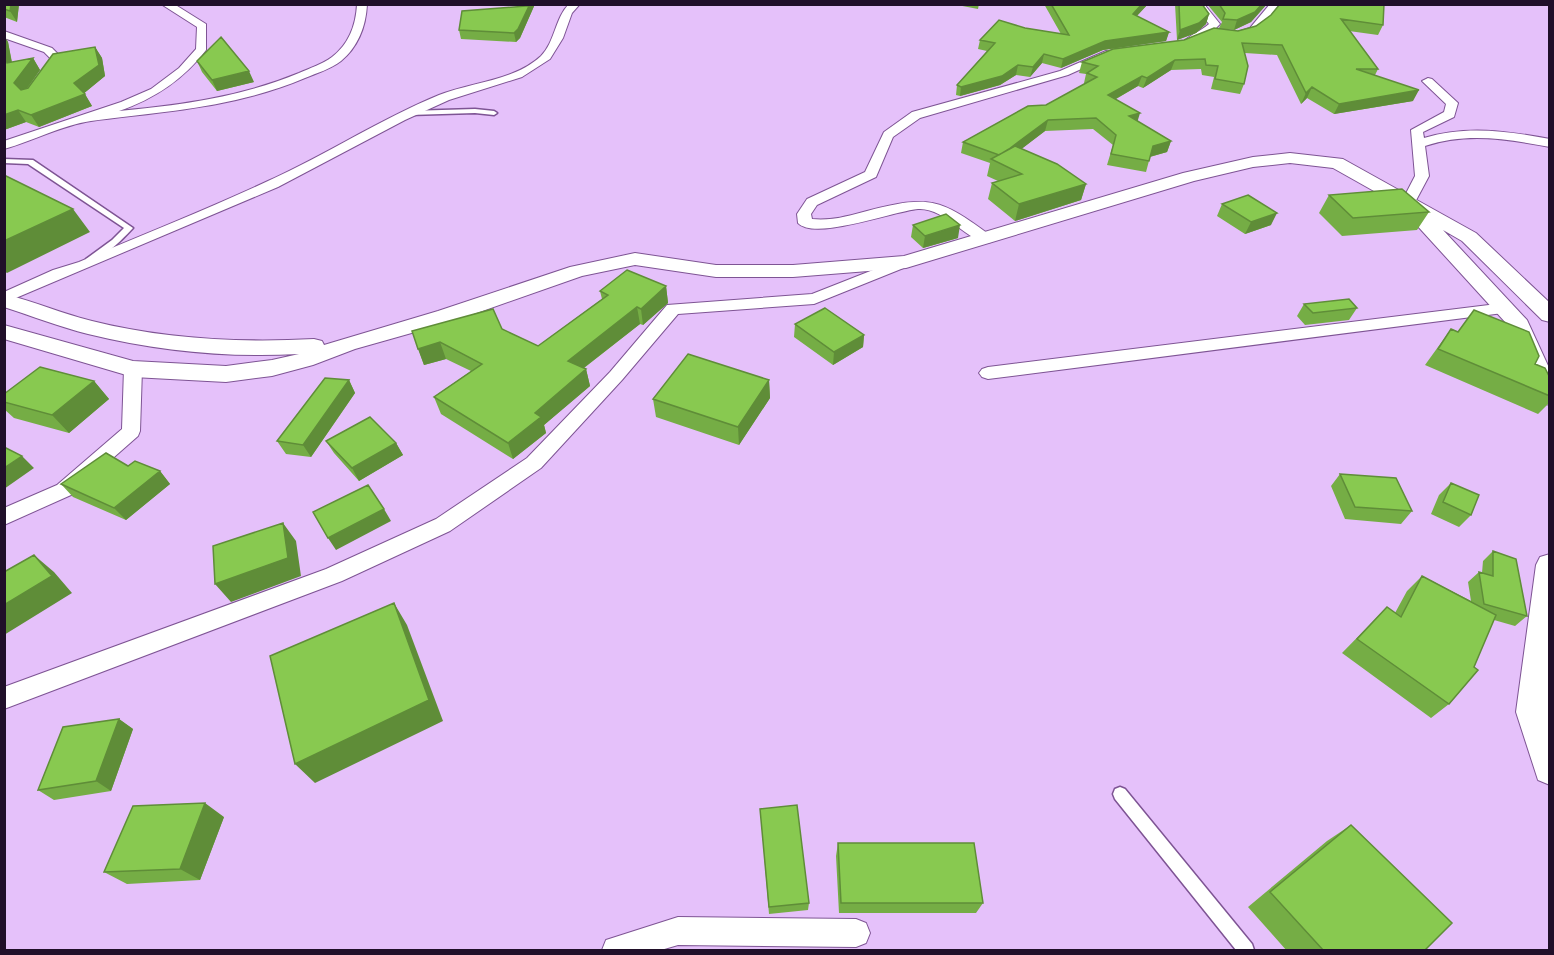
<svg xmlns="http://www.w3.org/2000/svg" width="1554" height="955" font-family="'Golos Text',sans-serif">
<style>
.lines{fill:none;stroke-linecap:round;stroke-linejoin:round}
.service-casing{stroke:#7e5494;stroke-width:3}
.minor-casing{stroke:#7e5494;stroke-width:2}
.tertiary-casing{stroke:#7e5494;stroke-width:2}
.service{fill:#fff;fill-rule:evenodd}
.minor{fill:#fff;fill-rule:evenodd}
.tertiary{fill:#fff;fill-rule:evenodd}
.wall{fill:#75ad45}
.shaded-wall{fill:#5f8d38}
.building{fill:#88c950;stroke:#5f8d38;stroke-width:1.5}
</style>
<rect width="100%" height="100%" fill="#e5c1fa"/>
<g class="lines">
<defs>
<path id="service" d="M475,109L494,111L497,113L494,115L475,113L409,115L406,113L409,111Z
M4,159L33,160L133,228C124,238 99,263 86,263V259L112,240L124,228L28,164L4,163Z
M1120,787L1125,789L1252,944L1254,950H1236L1115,799L1113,794L1115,789Z"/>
<path id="minor" d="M161,4H174L206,24V50C183,80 154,99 119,111C181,105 241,97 299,73C310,68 323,64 332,57C349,44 356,25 357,4H367C366,26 358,47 341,61C331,69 317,73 305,78C234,108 166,111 91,121C62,125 33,141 4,149V141L121,102L151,89L179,68L196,49L197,27Z
M569,4H580L572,13L563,38L550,59L522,77L449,100L405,120L278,187L4,303V292L53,270L79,262C142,235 206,210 268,181C326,155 380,119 439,95C472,82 514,81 541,56C555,42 555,18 569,4Z
M1193,4H1204L1220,24L1205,39L1188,45L1183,42C1190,35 1201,31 1209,24Z
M1270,4H1281L1258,32L1237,36V32L1250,28Z
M4,31L52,48L63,59L50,76H42L40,74L51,59L44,52L4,38Z
M1106,51L1110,52V56L1068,75L920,118L893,137L876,177L817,205L811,214L812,219C831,221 849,216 867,211C929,195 940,198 991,236L993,239L991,242C972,247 946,207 918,209C894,211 815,241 798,223L797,214L807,199L865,172L884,132L912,112L1060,71Z
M1428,78L1432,79L1458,103L1454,117L1423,132L1424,138C1466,125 1507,131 1550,139V147C1507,139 1467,132 1425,146L1429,176L1413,206H1403L1401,203L1415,176L1411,130L1444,112L1446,104L1422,81Z
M906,257L911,259L914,262L911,265L814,304L678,314L622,380L541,468L450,531L342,581L4,709V687L326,569L436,519L527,458L610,372L667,305L812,294Z
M1505,303L1511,304L1513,308L1511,312L988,379L982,377L979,373L982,369L988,367Z
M133,363L139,365L142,369L140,431L138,436L71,495L4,525V508L57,485L122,429L124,369L127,365Z
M678,917L856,919L866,923L870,933L866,943L856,947L678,945L661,950H602L606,940Z"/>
<path id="tertiary" d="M1290,153L1343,159L1476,233L1550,303V322L1542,320L1462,241L1443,230L1527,320L1550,370V405L1542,403L1538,397L1506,323L1413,221L1411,217L1413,213L1333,168L1290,163L1253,167L1194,181L906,268L793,277H716L635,265L582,276L454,321L355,349L313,365L272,376L226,382L133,377L4,339V325L133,361L226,366L272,360L299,354C228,358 157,351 88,334C60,327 32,316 4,307V294C34,301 62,314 92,321C164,339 239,343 314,339L322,341L324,345L438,311L570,267L635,253L716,265H793L904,256L1183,173L1253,157Z
M1550,554V785L1538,780L1516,712L1536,565L1540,557Z"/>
</defs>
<!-- service casing -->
<use href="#service" class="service-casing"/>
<!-- minor casing -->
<use href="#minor" class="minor-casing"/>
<!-- tertiary casing -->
<use href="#tertiary" class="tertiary-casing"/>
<!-- service -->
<use href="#service" class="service"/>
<!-- minor -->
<use href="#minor" class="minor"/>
<!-- tertiary -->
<use href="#tertiary" class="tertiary"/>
</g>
<!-- wall -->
<path class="wall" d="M4,4H19L17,22L4,17Z
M516,4H535L520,38L516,42L461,39L459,30L519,7Z
M952,4H979L978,9Z
M1044,4H1148L1137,16L1169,32L1166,41L1103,50L1061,68L1042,63L1030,77L1016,75L1000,85L960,96L956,95L957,85L987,51L978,49L980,40L1025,28L1061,34Z
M1175,4H1202L1209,14L1206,24L1196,33L1177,40Z
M1207,4H1267L1251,22L1234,30L1223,29L1238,31L1256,26L1271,15L1280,4L1383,25L1378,35L1349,31L1378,69L1375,75L1413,101L1334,114L1307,98L1301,104L1277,55L1245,53L1244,84L1240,94L1211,89L1214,77L1202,75L1201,69L1171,70L1143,88L1138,86L1116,99L1137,121L1171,141L1167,152L1150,157L1146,172L1107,165L1113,145L1093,129L1045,131L1021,149L1086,184L1081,200L1015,221L988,199L992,183L998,181L987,176L990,163L961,153L963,142L1046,105L1085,84L1084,83L1086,74L1079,73L1082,62L1184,40L1219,28L1222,22Z
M4,36L8,42L12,62L33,58L40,70L27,89L95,47L102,58L105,76L84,93L92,106L39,127L26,122L4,130Z
M197,61L254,82L217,91L202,72Z
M1329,195L1429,212L1417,230L1342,236L1319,213Z
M1222,204L1271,225L1245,234L1217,216Z
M913,225L958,238L923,248L911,237Z
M666,286L668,303L643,325L640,324L584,368L586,369L590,386L544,425L546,433L513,459L441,414L434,397L471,371L446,359L424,365L412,331L502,329L538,346L602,299L600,291Z
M1304,304L1357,308L1349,320L1305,325L1297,316Z
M1474,310L1535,364L1550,378V402L1538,414L1425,365L1451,329L1458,332Z
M795,324L864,335L863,347L833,365L794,337Z
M349,380L355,393L311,457L286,454L277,441Z
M769,380L770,398L739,445L656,417L653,399Z
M94,381L109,399L69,433L14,418L4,409V394Z
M326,441L396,443L403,455L359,481L334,453Z
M128,466L160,471L170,484L126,520L73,497L61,484Z
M1340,474L1412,511L1401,524L1345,519L1331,486Z
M1451,483L1471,515L1459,527L1431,514L1439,495Z
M1493,551L1527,616L1515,626L1494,620L1449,704L1431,718L1342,653L1387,607L1395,613L1407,591L1422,576L1471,601L1468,582L1479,572L1482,573L1483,561Z
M119,719L133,729L111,791L54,800L38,790Z
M224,817L200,880L127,884L104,872Z
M761,818L809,903L808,910L769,914Z
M1351,825L1424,951H1287L1248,907L1327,841Z
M838,843L983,903L976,913H839L836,856Z"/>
<!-- shaded-wall -->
<path class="shaded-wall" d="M11,4H19L17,22L10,11Z
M530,4H535L520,38L516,42L514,33Z
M1142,4H1148L1130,23L1133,14Z
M1262,4H1267L1251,22L1234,30L1237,20Z
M1209,14L1206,24L1196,33L1177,40L1180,30Z
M1169,32L1166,41L1103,50L1061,68L1063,59L1105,41Z
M4,36L8,42L14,75L7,63L4,51Z
M95,47L102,58L105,76L82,95L74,83Z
M1044,54L1042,63L1030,77L1033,67Z
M33,58L40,70L22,95L14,83Z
M1175,60L1171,70L1143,88L1147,78Z
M1018,65L1016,75L1000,85L960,96L961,87Z
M249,71L254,82L217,91L212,80Z
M1142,76L1138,86L1105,105L1108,95Z
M1312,87L1307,98L1301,104L1306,93Z
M1419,90L1413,101L1334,114L1339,104Z
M85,94L92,106L39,127L31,115Z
M18,110L26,122L4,130V115Z
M1140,113L1137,123L1129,116Z
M1048,120L1045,131L1002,164L1001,155Z
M1171,141L1167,152L1149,157L1153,146Z
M1086,184L1081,200L1015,221L1019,204Z
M73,209L90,232L7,273L4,271V241Z
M1277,213L1271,225L1245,234L1251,222Z
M960,225L958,238L923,248L925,236Z
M666,286L668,303L643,325L641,309Z
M637,307L640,324L572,377L568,361Z
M864,335L863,347L833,365L834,352Z
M440,342L446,359L424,365L418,349Z
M586,369L590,386L544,425L546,433L513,459L508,443L535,413Z
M349,380L355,393L311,457L303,445Z
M769,380L770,398L739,445L738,427Z
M94,381L109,399L69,433L52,415Z
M396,443L403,455L359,481L352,468Z
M22,456L34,468L4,489V468Z
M160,471L170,484L126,520L114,508Z
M384,509L391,521L336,550L328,538Z
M283,523L296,541L301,576L231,602L215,584Z
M34,555L54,572L72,593L4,635V605Z
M394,603L407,625L443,721L315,783L295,764Z
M119,719L133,729L111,791L96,781Z
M205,803L224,817L200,880L180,869Z"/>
<!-- building -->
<path class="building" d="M4,4H11L10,11L4,9Z
M525,4H530L518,29L514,33L459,30L462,11L527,6Z
M1051,4H1142L1133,14L1169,32L1105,41L1063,59L1044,54L1033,67L1018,65L1002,76L961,87L957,85L995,43L980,40L999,20L1025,28L1069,35Z
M1179,4H1202L1209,14L1199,23L1180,30Z
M1219,4H1262L1255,12L1237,20L1223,19L1225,13Z
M1280,4H1384L1383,25L1341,19L1378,69H1356L1419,90L1339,104L1312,87L1306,93L1282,45L1242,43L1248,66L1244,84L1215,79L1218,66L1206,65L1205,59L1175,60L1147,78L1142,76L1108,95L1140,113L1129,116L1171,141L1153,146L1149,161L1111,154L1116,135L1096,118L1048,120L1009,149L999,155L963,142L1028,106L1046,105L1097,77L1087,73L1098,66L1082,62L1113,49L1184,40L1214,28L1238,31L1256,26L1271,15Z
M221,37L249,71L212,80L197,61Z
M95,47L99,65L74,83L85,94L31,115L18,110L4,115V51L7,63L33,58L14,83L21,90L28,88L53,54Z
M1015,146L1057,164L1086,184L1019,204L992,183L1022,174L991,159Z
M4,175L73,209L4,241Z
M1402,189L1429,212L1353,218L1329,195Z
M1248,195L1277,213L1251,222L1222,204Z
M946,214L960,225L925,236L913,225Z
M627,270L666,286L641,309L637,307L568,361L586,369L535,413L541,417L508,443L434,397L482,364L440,342L418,349L412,331L493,309L502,329L538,346L608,295L600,291Z
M1349,299L1357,308L1313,313L1304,304Z
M825,308L864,335L834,352L795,324Z
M1474,310L1529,332L1539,356L1535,364L1545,368L1550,378V396L1438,349L1451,329L1458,332Z
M688,354L769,380L738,427L653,399Z
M40,367L94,381L52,415L4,402V394Z
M325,378L349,380L303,445L277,441Z
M370,417L396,443L352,468L326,441Z
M4,447L22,456L4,468Z
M106,453L128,466L135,461L160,471L114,508L61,484Z
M1340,474L1396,478L1412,511L1355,507Z
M1451,483L1479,495L1471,515L1443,502Z
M368,485L384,509L328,538L313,512Z
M283,523L288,558L215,584L213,546Z
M1493,551L1516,559L1527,616L1484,604L1479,572L1493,576Z
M34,555L52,576L4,605V572Z
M1422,576L1496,615L1474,667L1478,670L1449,704L1357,639L1387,607L1401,617Z
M394,603L429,700L295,764L270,656Z
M119,719L96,781L38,790L63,727Z
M205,803L180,869L104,872L133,806Z
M797,805L809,903L769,907L760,809Z
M1351,825L1452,923L1424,951H1324L1270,892Z
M838,843H974L983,903H841Z"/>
<!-- border -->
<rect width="1554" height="955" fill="none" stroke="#200f29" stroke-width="12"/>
</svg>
